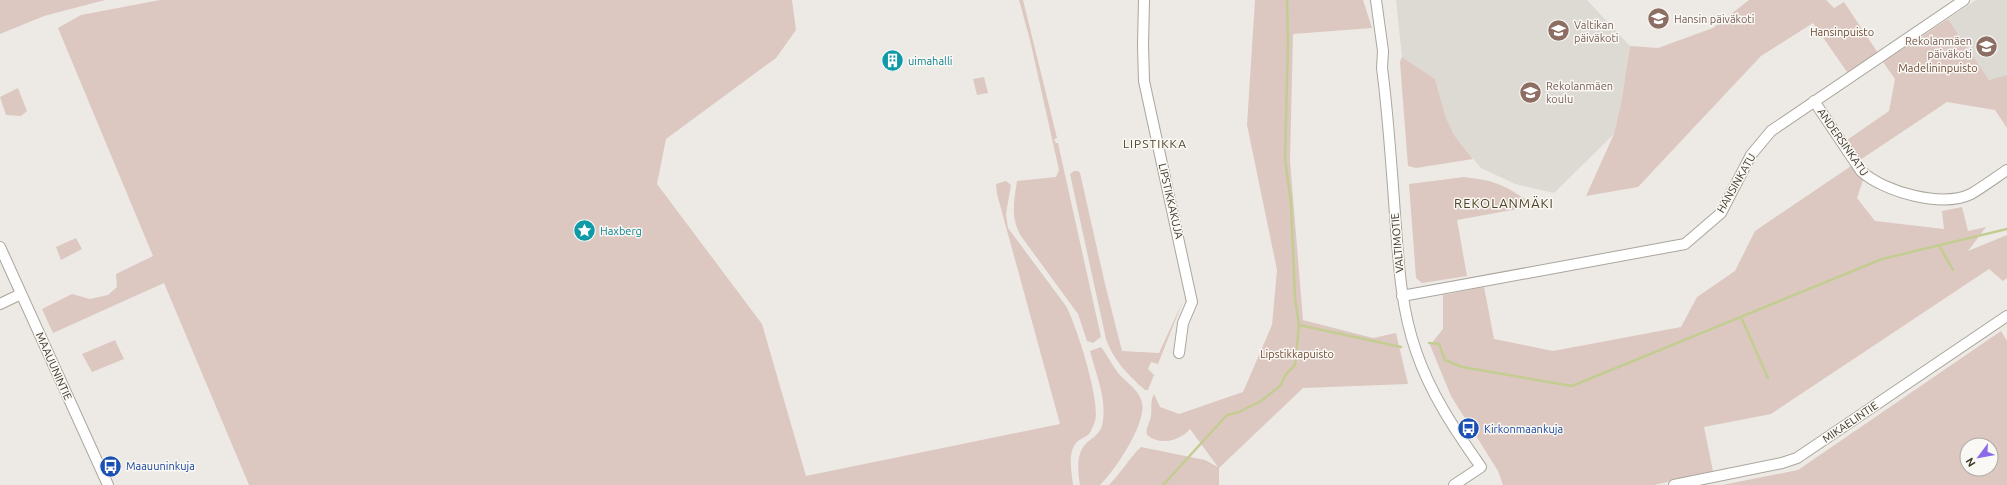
<svg xmlns="http://www.w3.org/2000/svg" width="2007" height="485" font-family="Ubuntu,sans-serif">
<style>
.built{fill:#ddd9d3}
.green{fill:#dcc8c0;fill-rule:evenodd}
.lines{fill:none;stroke-linecap:round;stroke-linejoin:round}
.stream{stroke:#c3cd92;stroke-width:2.5}
.minor-casing{stroke:#aaa69c;stroke-width:12}
.minor{stroke:#fff;stroke-width:10}
.labels{text-anchor:middle;stroke-width:3;stroke-linejoin:round;paint-order:stroke}
.education-label{font-size:11px;fill:#785e54;stroke:#faf8f5;text-anchor:start}
.park-label{font-size:11px;fill:#714c33;stroke:#faf8f5}
.culture-label{font-size:11px;fill:#0d838f;stroke:#faf8f5;text-anchor:start}
.street-label{font-size:11px;fill:#3e3726;stroke:#faf8f5}
.transit-label{font-size:11px;fill:#164399;stroke:#faf8f5;text-anchor:start}
.neighbourhood-label{font-size:12px;letter-spacing:1px;fill:#4e4423;stroke:#faf8f5}
.quarter-label{font-size:13px;letter-spacing:1px;fill:#4e4423;stroke:#faf8f5}
</style>
<rect width="100%" height="100%" fill="#edeae5"/>
<!-- built -->
<path class="built" d="M1396,0H1587L1630,46L1621,104L1614,134L1554,193L1515,184L1481,168L1454,135L1446,118L1435,79L1402,57Z
M1976,0H2007V75L1989,80L1948,19Z"/>
<!-- green -->
<path class="green" d="M0,0H105L44,16L0,34Z
M160,0H792L796,30L776,58L666,139L657,184L762,324L806,476L1060,424L997,194L996,184L1006,181L1011,185L1006,214L1008,228L1066,306C1076,324 1101,402 1095,421C1094,424 1091,432 1089,434C1085,438 1079,439 1076,443C1067,455 1072,472 1073,485H249L164,283L53,333L42,309L72,294L90,299L108,295L117,287L116,274L153,256L58,28L81,15Z
M1019,0H1023L1057,138L1054,139L1056,143H1058L1101,337L1093,343L1087,341L1078,314L1021,236C1010,218 1014,201 1017,181L1056,177L1059,170L1030,40Z
M1255,0H1363L1372,28L1293,34L1290,161L1303,320L1373,338L1396,333L1408,384L1303,388L1219,468V485H1109C1121,473 1129,458 1141,447L1205,460L1218,467L1190,429C1180,441 1160,446 1147,435C1145,428 1150,423 1151,416C1152,407 1150,402 1154,394L1160,407L1179,414L1243,392L1272,325L1277,270L1247,125Z
M1749,0H1826L1834,8L1844,2L1878,53L1847,72L1813,23L1761,56L1638,187L1586,196L1614,134L1621,104L1630,46L1658,48L1713,28Z
M1948,19L1989,80L2007,75V128L1995,110L1947,102L1860,160L1847,140L1889,111L1895,79L1883,62Z
M1402,57L1435,79L1446,118L1454,135L1473,159L1416,168L1408,166L1400,62Z
M984,77L988,93L977,95L973,79Z
M18,88L27,111L21,116L6,115L0,97Z
M1851,166L1863,180L1857,198L1875,221L1944,229L1942,211L1962,207L1968,231L1986,227L1968,251L2007,235V278L2003,281L1989,269L1771,414L1704,427L1713,471L1654,485H1503L1498,471L1451,396L1430,345L1443,329V295L1484,287L1494,339L1553,351L1681,327L1697,297L1735,271L1755,231Z
M1074,171H1078L1080,173L1105,284L1122,351L1159,353L1183,301L1158,364L1151,362L1148,369L1154,375L1148,390H1145C1128,375 1114,361 1106,339L1070,174Z
M1464,177C1499,181 1506,186 1535,206L1457,220L1467,276L1422,283L1416,278L1409,184Z
M76,238L82,249L61,260L56,247Z
M2001,331L2007,341V485H1722L1798,470ZM1967,445H1991V469H1967Z
M115,340L124,359L92,372L82,354Z
M1101,347C1107,354 1110,362 1116,370C1124,382 1139,388 1142,403C1147,423 1114,472 1100,485H1080C1078,473 1076,456 1084,446C1089,439 1099,436 1102,426C1108,401 1096,375 1090,351Z"/>
<g class="lines">
<!-- stream -->
<path class="stream" d="M1287,0L1288,42L1285,159L1291,203L1295,298L1299,325L1401,347
M1939,245L1953,270
M1741,317L1768,378
M1429,343L1439,344L1445,360L1462,367L1572,386L1882,259L2007,229
M1163,485L1227,415L1239,412L1261,401L1280,386L1286,374L1295,365L1299,325"/>
<defs>
<path id="minor" d="M1144,0L1143,45L1144,81L1192,302L1183,323L1179,353
M1376,0L1383,51L1382,68C1389,121 1392,175 1396,228C1399,270 1402,311 1416,351C1430,393 1455,430 1481,467L1454,485
M1814,101L1861,171C1884,192 1942,208 1971,194C1983,187 1995,178 2007,170
M0,247L108,485
M1402,296L1685,244L1721,213L1751,155L1771,131L1964,0
M0,304L21,294
M1674,485L1782,463L1797,458L2007,316"/>
</defs>
<!-- minor casing -->
<use href="#minor" class="minor-casing"/>
<!-- minor -->
<use href="#minor" class="minor"/>
</g>
<!-- icons -->
<defs>
<symbol id="school-disc" viewBox="-11 -11 22 22"><circle r="9.5" fill="#8d6e63" stroke="#faf8f5"/><path d="M0-5L7-2L0 1L-7-2ZM-4 1L0 2.5L4 1V4Q0 6-4 4Z" fill="#fff"/></symbol>
<symbol id="building-disc" viewBox="-11 -11 22 22"><circle r="9.5" fill="#0f9aa8" stroke="#faf8f5"/><path d="M-4-6H4V6H1V3H-1V6H-4ZM-2.5-4.3h1.7v1.8h-1.7ZM.8-4.3h1.7v1.8H.8ZM-2.5-1h1.7V.8h-1.7ZM.8-1h1.7V.8H.8Z" fill="#fff"/></symbol>
<symbol id="sight-disc" viewBox="-11 -11 22 22"><circle r="9.5" fill="#0f9aa8" stroke="#faf8f5"/><path d="M0-6L1.8-2.2L6-1.7L2.9 1.2L3.7 5.4L0 3.3L-3.7 5.4L-2.9 1.2L-6-1.7L-1.8-2.2Z" fill="#fff"/></symbol>
<symbol id="bus-disc" viewBox="-11 -11 22 22"><circle r="9.5" fill="#1a4fb4" stroke="#faf8f5"/><path d="M-5-6H5V4H4V6H2V4H-2V6H-4V4H-5ZM-3.5-4V0h7V-4ZM-3.5 1.2v1.5H-2V1.2ZM2 1.2v1.5H3.5V1.2Z" fill="#fff"/></symbol>
</defs>
<g fill-rule="evenodd">
<use href="#school-disc" x="1646" y="6" width="25" height="25"/>
<use href="#school-disc" x="1546" y="18" width="25" height="25"/>
<use href="#school-disc" x="1974" y="34" width="25" height="25"/>
<use href="#building-disc" x="880" y="48" width="25" height="25"/>
<use href="#school-disc" x="1518" y="80" width="25" height="25"/>
<use href="#sight-disc" x="572" y="218" width="25" height="25"/>
<use href="#bus-disc" x="1456" y="416" width="25" height="25"/>
<use href="#bus-disc" x="98" y="454" width="25" height="25"/>
</g>
<g class="labels">
<!-- education labels -->
<g class="education-label">
<text x="1674" y="23">Hansin päiväkoti</text>
<text x="1574" y="29">Valtikan<tspan x="1574" dy="13">päiväkoti</tspan></text>
<text x="1972" y="45" text-anchor="end">Rekolanmäen<tspan x="1972" dy="13">päiväkoti</tspan></text>
<text x="1546" y="90">Rekolanmäen<tspan x="1546" dy="13">koulu</tspan></text>
</g>
<!-- park labels -->
<g class="park-label">
<text x="1842" y="36">Hansinpuisto</text>
<text x="1938" y="72">Madelininpuisto</text>
<text x="1297" y="358">Lipstikkapuisto</text>
</g>
<!-- culture labels -->
<g class="culture-label">
<text x="908" y="65">uimahalli</text>
<text x="600" y="235">Haxberg</text>
</g>
<!-- street labels -->
<g class="street-label">
<text transform="translate(1843 142) rotate(55)" y="4">ANDERSINKATU</text>
<text transform="translate(1736 183) rotate(-60)" y="4">HANSINKATU</text>
<text transform="translate(1171 201) rotate(77)" y="4">LIPSTIKKAKUJA</text>
<text transform="translate(1397 243) rotate(-95)" y="4">VALTIMOTIE</text>
<text transform="translate(54 366) rotate(66)" y="4">MAAUUNINTIE</text>
<text transform="translate(1850 422) rotate(-34)" y="4">MIKAELINTIE</text>
</g>
<!-- transit labels -->
<g class="transit-label">
<text x="1484" y="433">Kirkonmaankuja</text>
<text x="126" y="470">Maauuninkuja</text>
</g>
<!-- neighbourhood labels -->
<g class="neighbourhood-label">
<text x="1155" y="148">LIPSTIKKA</text>
</g>
<!-- quarter labels -->
<g class="quarter-label">
<text x="1504" y="208">REKOLANMÄKI</text>
</g>
</g>
<!-- north arrow -->
<g transform="translate(1979 457) rotate(238)"><circle r="19" fill="#faf8f5" stroke="#afaba2"/>
<path d="M0-3L7 15L0 10L-7 15Z" fill="#8a6ae7"/>
<text y="-6" font-size="11" font-weight="bold" text-anchor="middle" fill="#3e3726">N</text>
</g>
</svg>
